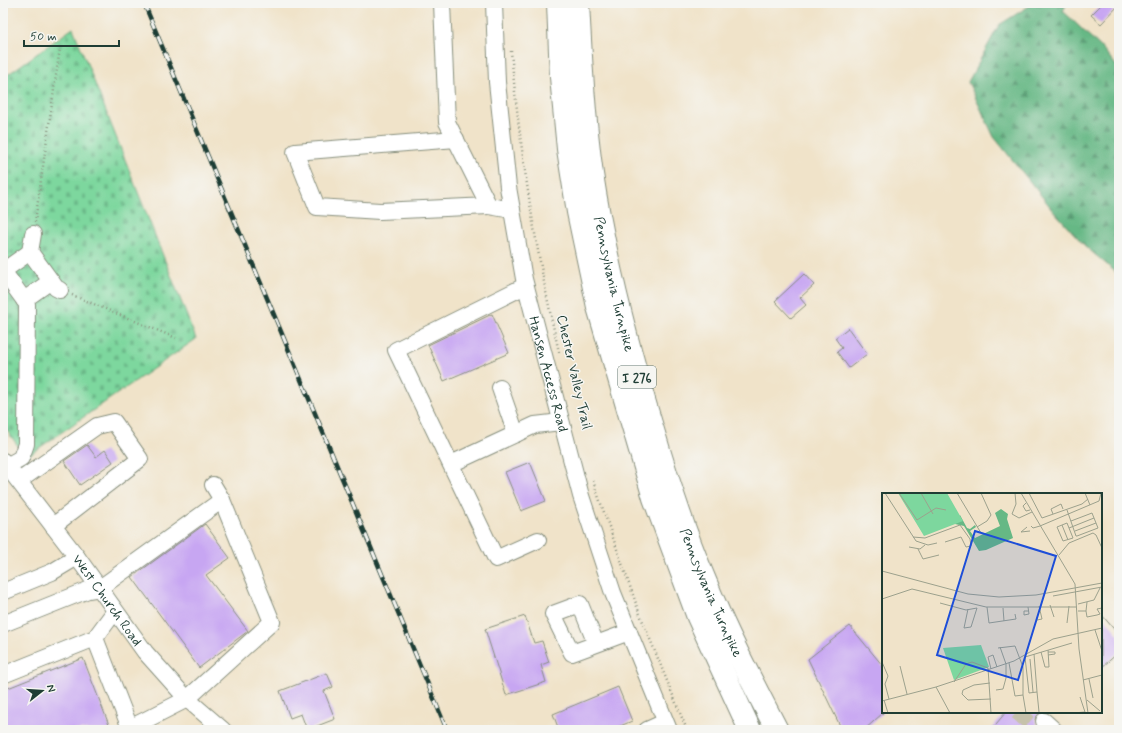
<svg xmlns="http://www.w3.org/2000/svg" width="1122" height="733" font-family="Mynerve,sans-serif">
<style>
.forest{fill:url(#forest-firs);stroke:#427a5c}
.cemetery{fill:url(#cemetery-stones);stroke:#4e8a69}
.building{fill:#c7a6f2}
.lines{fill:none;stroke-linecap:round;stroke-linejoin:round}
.minor-tunnel{stroke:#c6c2ab;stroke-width:16;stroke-dasharray:16 8;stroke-linecap:butt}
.minor-casing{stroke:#88907e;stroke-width:18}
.highway-casing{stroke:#88907e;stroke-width:24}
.path{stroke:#88907e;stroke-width:2.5;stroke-dasharray:1 3;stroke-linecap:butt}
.minor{stroke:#fff;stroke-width:16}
.highway{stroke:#fff;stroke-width:22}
.rail-casing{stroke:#1f3d34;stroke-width:4.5}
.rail{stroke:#f6f6f2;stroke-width:3;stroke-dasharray:9;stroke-linecap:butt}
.labels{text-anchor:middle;stroke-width:3;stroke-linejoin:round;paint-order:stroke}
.shield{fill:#f6f6f2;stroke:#60746d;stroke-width:1}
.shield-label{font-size:13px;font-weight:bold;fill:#1f3d34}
.street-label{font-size:14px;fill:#1f3d34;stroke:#f6f6f2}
.inset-road{fill:none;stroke:#9ca18d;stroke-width:1}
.view{fill:#1d4ed8;fill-opacity:0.15;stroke:#1d4ed8;stroke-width:2}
.inset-edge{fill:none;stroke:#1f3d34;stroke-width:2}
</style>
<defs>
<pattern id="forest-firs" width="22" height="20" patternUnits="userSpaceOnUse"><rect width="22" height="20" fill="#66b885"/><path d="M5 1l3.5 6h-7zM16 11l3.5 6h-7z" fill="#53976e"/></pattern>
<pattern id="cemetery-stones" width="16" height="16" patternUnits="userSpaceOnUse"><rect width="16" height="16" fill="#7dd79e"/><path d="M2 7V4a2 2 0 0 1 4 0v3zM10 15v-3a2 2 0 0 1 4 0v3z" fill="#6cb989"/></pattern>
</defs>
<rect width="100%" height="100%" fill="#f6f6f2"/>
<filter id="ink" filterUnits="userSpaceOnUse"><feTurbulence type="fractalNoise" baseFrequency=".025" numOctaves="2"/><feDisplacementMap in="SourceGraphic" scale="8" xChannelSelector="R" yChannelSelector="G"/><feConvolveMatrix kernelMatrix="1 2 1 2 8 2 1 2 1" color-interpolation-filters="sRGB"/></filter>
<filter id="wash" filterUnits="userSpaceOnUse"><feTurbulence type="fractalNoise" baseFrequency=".012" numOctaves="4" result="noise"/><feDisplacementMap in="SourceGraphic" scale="16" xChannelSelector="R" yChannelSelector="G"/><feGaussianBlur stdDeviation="0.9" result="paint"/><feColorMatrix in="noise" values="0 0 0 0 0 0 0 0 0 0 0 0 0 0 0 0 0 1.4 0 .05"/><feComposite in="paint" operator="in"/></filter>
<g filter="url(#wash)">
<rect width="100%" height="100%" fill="#f0e3c9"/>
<!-- forest -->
<path class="forest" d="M1034,3H1067L1063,11L1103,49L1119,69V275L1085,246L1052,209L994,137L968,82L999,25Z"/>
<!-- cemetery -->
<path class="cemetery" d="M73,28L196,339L26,457L3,425V78Z"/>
<g id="blocks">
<!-- building -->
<path class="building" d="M1103,3H1119V5L1101,24L1091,15Z
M804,274L814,285L800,298L806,305L791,318L775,301Z
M492,314L509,353L444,381L428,345Z
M848,328L867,354L849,368L837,352L842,348L835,338Z
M87,445L96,457L105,450L113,462L80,485L64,461Z
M530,462L546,501L521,511L505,472Z
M205,524L230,558L206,575L248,631L199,668L132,577Z
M1101,614L1119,635V652L1101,668Z
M525,616L534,643L542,641L549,662L541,665L546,682L506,695L485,629Z
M850,626L883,666V713L864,730H842L808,659Z
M83,658L111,730H3V690Z
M327,673L333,687L324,691L335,719L307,730L301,714L290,718L280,691Z
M618,687L632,721L611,730H559L553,714Z
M1006,712H1041L1035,719L1038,728L1036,730H991Z"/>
</g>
</g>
<g filter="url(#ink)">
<use href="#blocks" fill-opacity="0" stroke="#88907e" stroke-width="1"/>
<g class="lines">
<!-- minor-tunnel -->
<path class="minor-tunnel" d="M1017,712L1037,729"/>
<defs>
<g id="minor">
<path d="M442,3L447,122L489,206L512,210"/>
<path id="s1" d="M494,3L497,82L508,187L524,279L581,496L613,593L669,730"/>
<path d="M456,139L295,152L317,207L380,211L489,206"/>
<path d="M30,252L33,234"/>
<path d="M3,271L27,304L26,444L21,458L3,468"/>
<path d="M3,271L30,252L51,281L24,300"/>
<path d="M51,281L56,288L60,290"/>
<path d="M525,286L396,350L496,559L538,540"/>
<path d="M500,388L516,434"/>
<path id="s2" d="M3,461L77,557L145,652L187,699L223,730"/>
<path d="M451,464L535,425L561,422"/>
<path d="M19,481L97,426L114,422L140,459L53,526"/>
<path d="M3,592L52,572L77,557"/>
<path d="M3,624L88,590L100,588L222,500"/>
<path d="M95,638L130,728"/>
<path d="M596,644L580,604L553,614L572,653L629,632"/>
<path d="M3,675L95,638L115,611"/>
<path d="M1044,721L1054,730"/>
<path d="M126,730L187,699L272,622L222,500L213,485"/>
<path d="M647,730L665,722"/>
</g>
<g id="highway">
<path d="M558,3L561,77L568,149L578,212L598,307L654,498L698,617L750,730"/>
<path id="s3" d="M578,3C581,60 584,117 592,174C605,259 627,344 652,427C667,478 683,529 704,578C725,630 751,680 777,730"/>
</g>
</defs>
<!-- minor casing -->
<use href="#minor" class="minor-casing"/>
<!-- highway casing -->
<use href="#highway" class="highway-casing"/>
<!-- path -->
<path class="path" d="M511,51C520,152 536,253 559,352
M35,222L60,48
M72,295L176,338
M593,481L639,612L687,730"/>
<!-- minor -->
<use href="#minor" class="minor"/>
<!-- highway -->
<use href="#highway" class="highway"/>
<defs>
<path id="rail" d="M144,3L447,730"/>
</defs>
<!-- rail casing -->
<use href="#rail" class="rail-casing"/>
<!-- rail -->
<use href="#rail" class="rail"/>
</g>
</g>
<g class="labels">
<!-- shield labels -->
<rect class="shield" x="618" y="366" width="38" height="22" rx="3"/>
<g class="shield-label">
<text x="637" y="382">I 276</text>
</g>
<!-- street labels -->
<g class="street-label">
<text dy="5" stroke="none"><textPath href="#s3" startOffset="284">Pennsylvania Turnpike</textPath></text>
<text transform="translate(575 372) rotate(77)" y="5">Chester Valley Trail</text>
<text dy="5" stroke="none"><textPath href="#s1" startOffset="376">Hansen Access Road</textPath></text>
<text dy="5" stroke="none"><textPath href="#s3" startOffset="608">Pennsylvania Turnpike</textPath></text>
<text dy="5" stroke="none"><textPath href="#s2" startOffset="174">West Church Road</textPath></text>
</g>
</g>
<!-- overview -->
<g transform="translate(882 493)">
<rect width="220" height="220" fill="#f0e3c9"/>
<path d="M119,16L126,21L125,26L131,45L104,57L97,58L82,33L73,31L78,22L85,35L88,36L93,32L94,34L88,38L93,45L118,33L113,20Z" fill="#66b885"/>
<path d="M16,0H65L81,28L42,43ZM99,152L107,174L72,187L61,155Z" fill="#7dd79e"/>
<path class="inset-road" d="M3,0L34,48L46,52L55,50M17,0L35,27L54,15L64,17M39,0L51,21M75,0L99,40M133,0L134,11L130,21L137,25L150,19M139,0L193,91L197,156L206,220M147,0L160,25L200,11L206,6M203,0L208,12M144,10L141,13L144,18L148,17M185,17L194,43H195L216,35L210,20L189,28M171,21L169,16L179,11L181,16M180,32L186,47M149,33L151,35L158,33L217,8L219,0M95,34L105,28L109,22L99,0M145,34L139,39L148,38M187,35L185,30L175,34L181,48L191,45L187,35L212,25M193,38L214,30M31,44L43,45L78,32L88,46L89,53L84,54L79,44L63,49M27,54L38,56L43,52M36,56L41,66L57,62M177,62L187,50L211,40L214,42L220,55M0,78L86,101L117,104L154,102L220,90M171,103L220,94M0,106L30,96L104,114H195M58,110L84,117L95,115M196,111L212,107L218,95M168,112L172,124M105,114L107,130L134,126L133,121M146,114L147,121L142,122V118H147M121,115L122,128M86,116L82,135L89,134L95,115M196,118H204L205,109M204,118L205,124L215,122L218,121L215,116L220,115M155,127L160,126L157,113M185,130L187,113M213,137L220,158M116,155L133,153L141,174V202M159,159L163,174H167L166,157M166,159H173V161L166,162M152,161L155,199M143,164L147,200L155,199L157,219M143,164L190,150M148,166L151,199M0,169L6,183L3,191L7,206M127,170L133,203L141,202L144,220M18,173L25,201M109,176L106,164L111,162L115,174M207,186L211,205M201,187L220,182M72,189L84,171L90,169L106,175L109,220M108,190L92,192L81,197L80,201L86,207L109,206M54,194L68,220M114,197L121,196L124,185V171L118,154M198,204L203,219M2,207L6,220M205,207L218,218M0,208L54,194L132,168L171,146L220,135M191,220L203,219"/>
<path class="view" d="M93,38L174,63L136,187L55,162Z"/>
<rect width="220" height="220" class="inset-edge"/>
</g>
<!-- margin -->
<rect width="1122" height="733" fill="none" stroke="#f6f6f2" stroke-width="16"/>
<!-- north arrow -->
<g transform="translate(42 691) rotate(73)" stroke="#f6f6f2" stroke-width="3" paint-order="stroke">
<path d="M0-3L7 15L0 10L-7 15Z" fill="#1f3d34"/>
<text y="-6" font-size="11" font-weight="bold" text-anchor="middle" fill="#1f3d34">N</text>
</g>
<!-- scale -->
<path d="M24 40v6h95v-6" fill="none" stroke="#1f3d34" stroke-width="2"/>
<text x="30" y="40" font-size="12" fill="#1f3d34" stroke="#f6f6f2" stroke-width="3" paint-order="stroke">50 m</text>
</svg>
